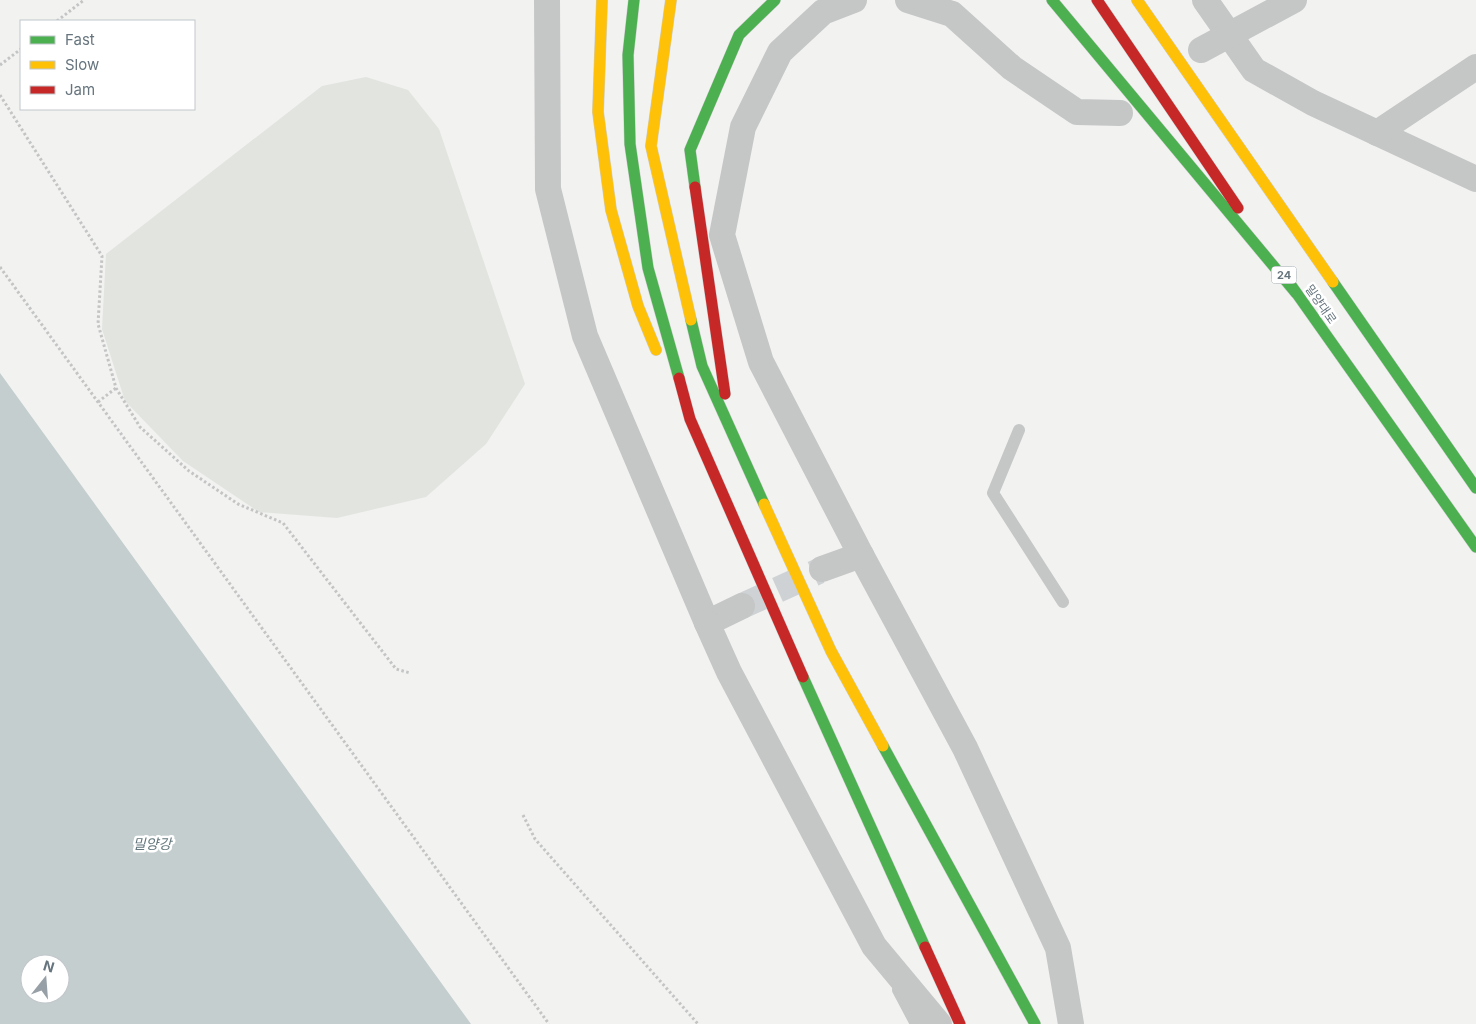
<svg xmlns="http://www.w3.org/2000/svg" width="1476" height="1024" viewBox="0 0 1476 1024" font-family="Inter,'Noto Sans KR',sans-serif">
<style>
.green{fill:#e1e4df}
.water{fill:#c4cecf;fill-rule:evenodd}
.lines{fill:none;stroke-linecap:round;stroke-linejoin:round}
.street-tunnel{stroke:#cfd2d4;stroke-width:26;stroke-dasharray:26 13;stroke-linecap:butt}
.fast-casing{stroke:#cecfcf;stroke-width:12}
.slow-casing{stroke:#cecfcf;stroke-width:12}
.jam-casing{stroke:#cecfcf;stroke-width:12}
.path{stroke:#c3c4c4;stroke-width:3;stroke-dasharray:2.5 2.5;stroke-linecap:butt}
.lane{stroke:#c5c6c6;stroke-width:12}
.street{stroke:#c5c6c6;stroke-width:26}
.fast{stroke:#4caf50;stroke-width:11}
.slow{stroke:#ffc107;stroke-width:11}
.jam{stroke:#c62828;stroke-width:11}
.labels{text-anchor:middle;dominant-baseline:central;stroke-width:5;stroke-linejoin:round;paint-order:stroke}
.shield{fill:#fff;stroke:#949ea4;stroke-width:1}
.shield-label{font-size:11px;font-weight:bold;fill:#66747d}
.street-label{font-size:12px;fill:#66747d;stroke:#fff}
.water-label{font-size:14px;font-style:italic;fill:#62767b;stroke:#fff}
</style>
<rect width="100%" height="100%" fill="#f2f2f1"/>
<polygon class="green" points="366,77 408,90 439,129 525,384 486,444 426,497 337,518 259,512 183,461 125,401 102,329 106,254 322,86"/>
<path class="water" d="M0,373L471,1024H0ZM30,964H60V994H30Z"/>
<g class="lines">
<polyline class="street-tunnel" points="742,606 819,571"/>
<g class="fast-casing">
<g id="fast">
<polyline points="634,0 628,55 630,144 648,268 679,378"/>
<polyline points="1052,0 1296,293"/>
<polyline points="695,187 690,150 739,35 775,0"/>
<polyline points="1283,274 1476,547"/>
<polyline points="1333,282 1476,488"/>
<polyline points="691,320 702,366 764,504"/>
<polyline points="803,677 925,947"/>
<polyline points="883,746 1035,1024"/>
</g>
</g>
<g class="slow-casing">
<g id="slow">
<polyline points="602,0 598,112 611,210 638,306 656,350"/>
<polyline points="671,0 651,146 691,320"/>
<polyline points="1137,0 1333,282"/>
<polyline points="764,504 831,651 883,746"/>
</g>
</g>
<g class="jam-casing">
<g id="jam">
<polyline points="1097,0 1238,208"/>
<polyline points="695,187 725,394"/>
<polyline points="679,378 690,419 803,677"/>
<polyline points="925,947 960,1024"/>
</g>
</g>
<g class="path">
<polyline points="57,21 84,0"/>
<polyline points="0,65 21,49"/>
<polyline points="0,95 102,256 98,324 116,388 140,427 189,471 238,504 283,523 396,669 410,673"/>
<polyline points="0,267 549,1024"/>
<polyline points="98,402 116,388"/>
<polyline points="523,815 535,839 698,1024"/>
</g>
<g class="lane">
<polyline points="1019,430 993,493 1063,602"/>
<polyline points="898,990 916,1024"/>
</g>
<g class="street">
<polyline points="547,0 548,189 585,336 707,623 742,606"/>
<polyline points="854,0 823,12 780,52 743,127 722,235 761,362 861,555 965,748 1058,948 1071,1024"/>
<polyline points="908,0 952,14 1012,68 1077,112 1120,113"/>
<polyline points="1205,0 1254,70 1313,103 1476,179"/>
<polyline points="1201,50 1294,0"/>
<polyline points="1377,133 1476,67"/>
<polyline points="822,569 861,555"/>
<polyline points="707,623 729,672 874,946 939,1024"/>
</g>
<use href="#fast" class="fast"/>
<use href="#slow" class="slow"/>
<use href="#jam" class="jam"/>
</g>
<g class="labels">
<rect class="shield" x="1271.5" y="266.5" width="25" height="17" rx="4"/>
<g class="shield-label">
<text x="1284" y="275">24</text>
</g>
<g class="street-label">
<text transform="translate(1321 304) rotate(55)">밀양대로</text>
</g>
<g class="water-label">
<text x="152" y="843">밀양강</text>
</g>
</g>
<rect x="20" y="20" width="175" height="90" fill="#ffffff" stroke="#c2c7cb"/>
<rect x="30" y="36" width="25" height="8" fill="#4caf50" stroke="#c2c7cb"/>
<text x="65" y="45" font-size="15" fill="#66747d">Fast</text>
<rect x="30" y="61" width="25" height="8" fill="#ffc107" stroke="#c2c7cb"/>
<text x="65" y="70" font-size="15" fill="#66747d">Slow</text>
<rect x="30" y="86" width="25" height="8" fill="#c62828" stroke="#c2c7cb"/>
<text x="65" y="95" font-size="15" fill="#66747d">Jam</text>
<g transform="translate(45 979) rotate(17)"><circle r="24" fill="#ffffff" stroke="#c2c7cb"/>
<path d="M0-4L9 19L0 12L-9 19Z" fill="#97a0a6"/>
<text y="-8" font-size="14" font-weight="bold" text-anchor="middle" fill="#66747d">N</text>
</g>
</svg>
